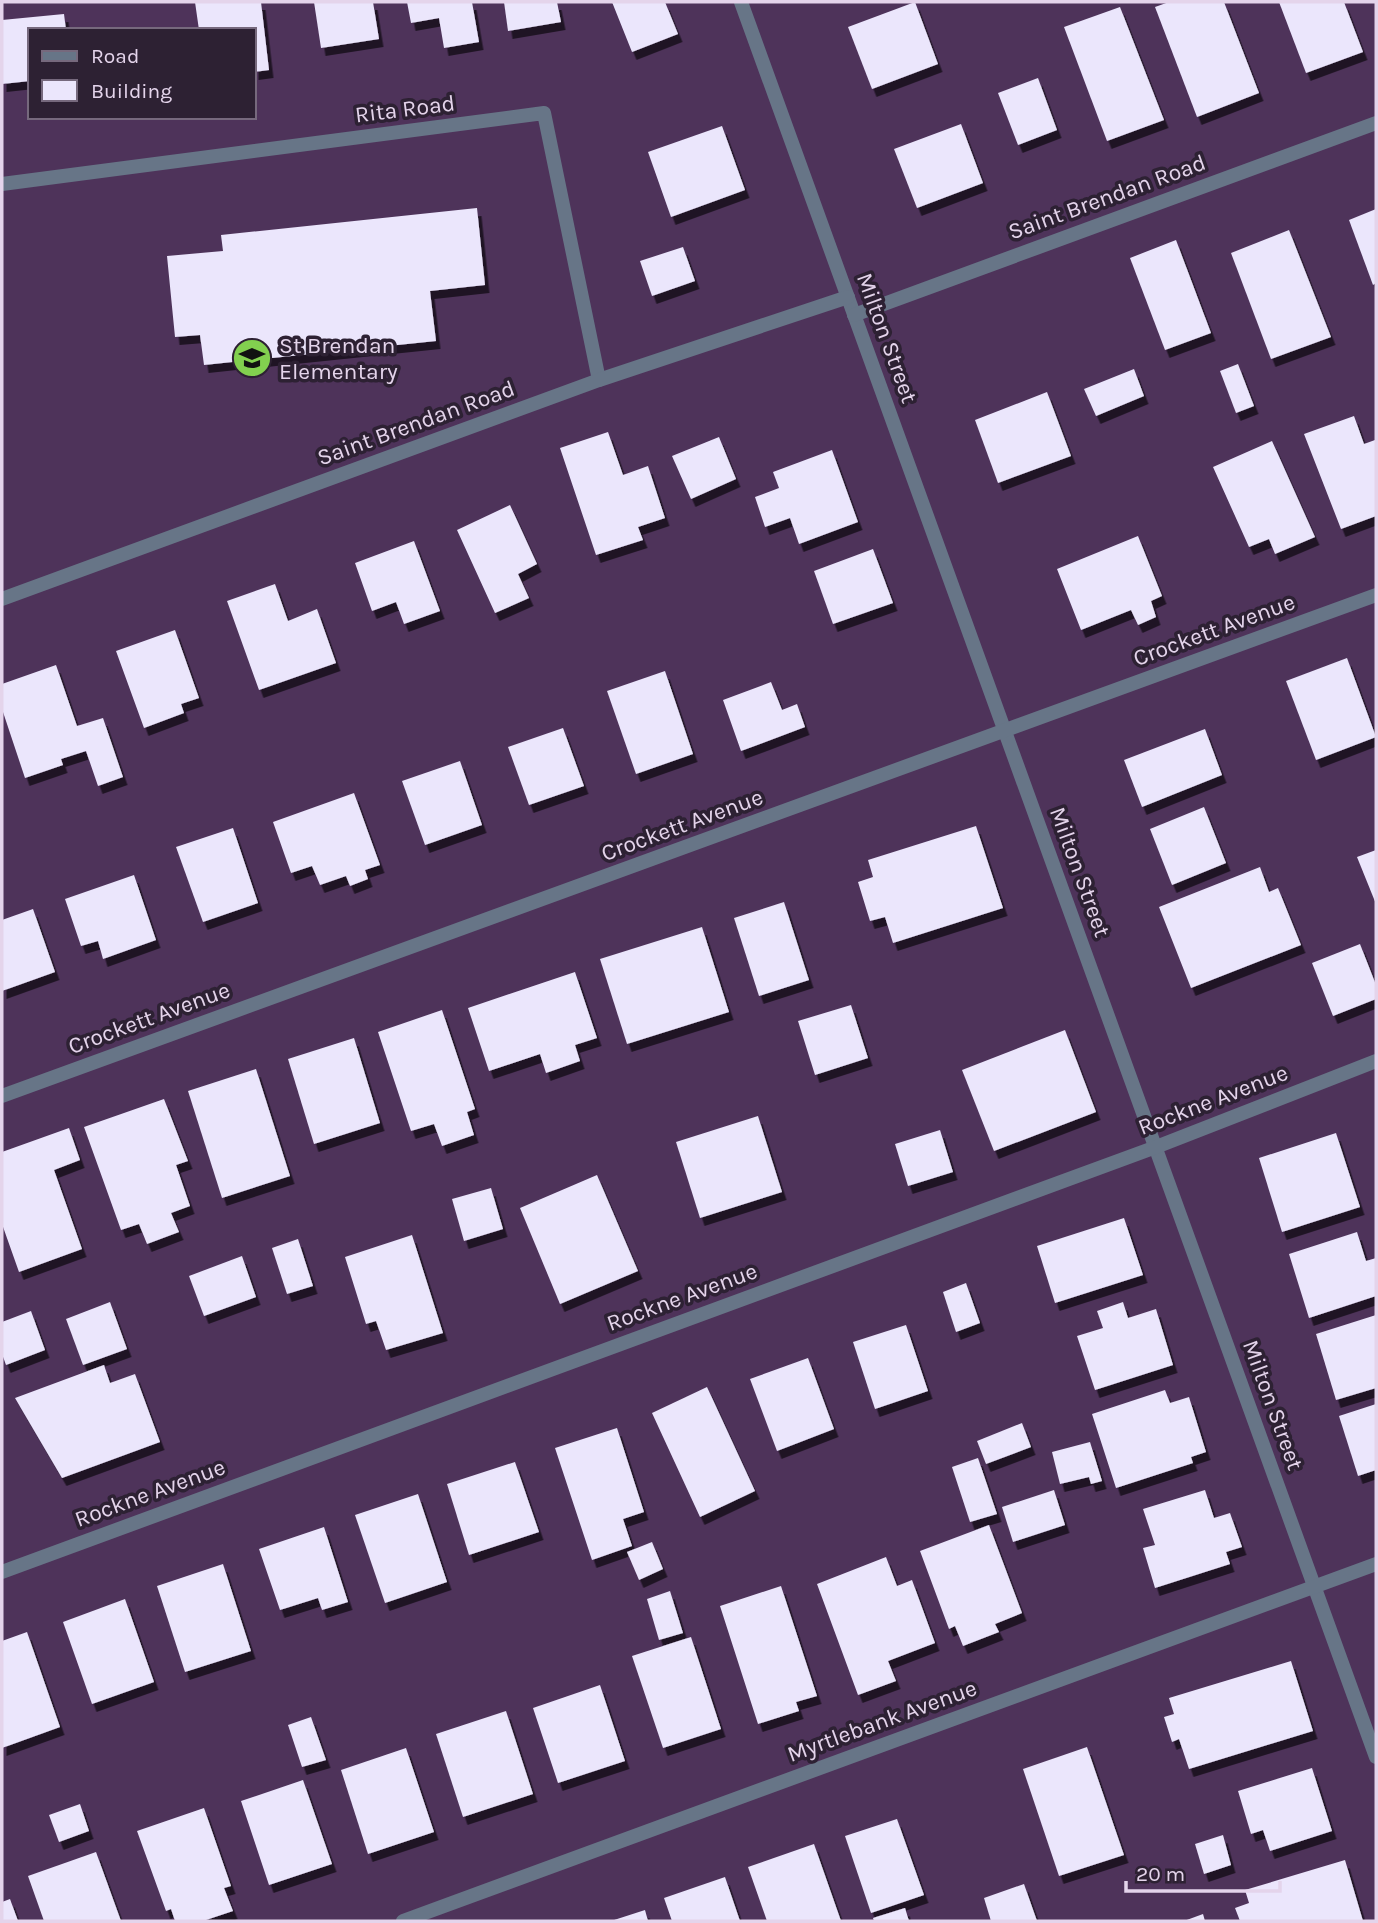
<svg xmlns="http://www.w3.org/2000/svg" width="1378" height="1923" viewBox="0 0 1378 1923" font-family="Karla,sans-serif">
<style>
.building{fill:#ebe6fc;filter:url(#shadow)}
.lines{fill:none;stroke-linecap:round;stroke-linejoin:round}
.minor{stroke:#677587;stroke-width:14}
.labels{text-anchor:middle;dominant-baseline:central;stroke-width:7;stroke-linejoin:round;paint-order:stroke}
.street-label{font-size:23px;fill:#e4d4eb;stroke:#2d2133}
.poi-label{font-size:23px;fill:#e4d4eb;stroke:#2d2133;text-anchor:start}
</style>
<defs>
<filter id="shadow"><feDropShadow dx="4.5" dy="8" stdDeviation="0" flood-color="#0009"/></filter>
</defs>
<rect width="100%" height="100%" fill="#4e335a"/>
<g class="building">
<polygon points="195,2 261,2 269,70 254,72 254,30 199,30"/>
<polygon points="314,2 373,2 379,39 321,48"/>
<polygon points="407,2 472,2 479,42 444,48 439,18 411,23"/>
<polygon points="504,2 557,2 561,22 508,31"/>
<polygon points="612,2 665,2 678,34 632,52"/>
<polygon points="915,2 938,64 872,89 848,27"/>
<polygon points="1169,2 1224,2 1259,93 1197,117 1155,7"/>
<polygon points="1279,2 1344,2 1363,52 1306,73"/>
<polygon points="1120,7 1164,120 1107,141 1064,27"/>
<polygon points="64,14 66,30 30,30 30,81 2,84 2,20"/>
<polygon points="1038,78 1057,130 1018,145 998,93"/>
<polygon points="961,124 983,183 917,208 894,149"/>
<polygon points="722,126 745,190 671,217 648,152"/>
<polygon points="477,208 485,285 430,291 436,341 204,365 200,335 175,337 167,256 223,251 221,235"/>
<polygon points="1376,209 1376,283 1373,285 1349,220"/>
<polygon points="1289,230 1331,337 1271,359 1231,253"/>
<polygon points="1176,240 1211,333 1165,350 1130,258"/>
<polygon points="683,247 695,281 652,296 640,261"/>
<polygon points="1238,364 1254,406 1236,413 1220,371"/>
<polygon points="1134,369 1144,396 1096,416 1084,389"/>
<polygon points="1047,392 1071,456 998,483 975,420"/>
<polygon points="1354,416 1364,444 1375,440 1376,443 1376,516 1341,529 1304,434"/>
<polygon points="608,432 623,475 648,466 665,518 638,527 643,540 596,555 560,448"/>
<polygon points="719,437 736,479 691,499 672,456"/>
<polygon points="1272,441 1315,537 1275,554 1269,539 1249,547 1213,467"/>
<polygon points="832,450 858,522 799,544 790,518 765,527 755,497 779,488 773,472"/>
<polygon points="510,505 537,564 518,574 529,598 495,613 457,530"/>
<polygon points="1138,536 1162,596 1151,601 1156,617 1138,625 1131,610 1081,630 1057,569"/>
<polygon points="414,541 440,611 404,624 396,602 372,611 355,563"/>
<polygon points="873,549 893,603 833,624 814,571"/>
<polygon points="275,584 288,621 317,609 336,663 259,690 227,601"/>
<polygon points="175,630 199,698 181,704 184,713 144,728 116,651"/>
<polygon points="1347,658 1376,737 1316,760 1286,681"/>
<polygon points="56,665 77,726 103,718 123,777 98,786 86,751 61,759 63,765 25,778 2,709 2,684"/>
<polygon points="665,671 693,754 636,774 607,691"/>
<polygon points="771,682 782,710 797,704 805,727 741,751 723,700"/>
<polygon points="563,728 584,786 529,805 508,747"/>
<polygon points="1205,729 1222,775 1142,807 1124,760"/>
<polygon points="460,761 482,825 425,845 402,781"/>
<polygon points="354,793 380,865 365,870 368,879 350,886 346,876 320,885 312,866 291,873 273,822"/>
<polygon points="1204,807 1226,863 1172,885 1150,829"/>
<polygon points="976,826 1003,908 893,943 885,917 870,921 858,882 873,877 868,860"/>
<polygon points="233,828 258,903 203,922 176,847"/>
<polygon points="1376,850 1376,904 1357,857"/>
<polygon points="1260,867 1269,892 1278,888 1301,945 1191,988 1159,907"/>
<polygon points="134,875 156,940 103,959 98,941 81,946 65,899"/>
<polygon points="784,902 809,980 759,996 734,918"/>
<polygon points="33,909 55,972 2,991 2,920"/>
<polygon points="702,927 729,1012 627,1044 600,959"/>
<polygon points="1360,944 1376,985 1376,999 1333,1016 1312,963"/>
<polygon points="575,972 597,1038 575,1045 580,1061 546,1073 540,1054 489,1071 468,1008"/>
<polygon points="851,1005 868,1058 815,1075 798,1021"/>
<polygon points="442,1010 475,1109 467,1112 474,1135 442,1146 434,1124 411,1131 378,1032"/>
<polygon points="1065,1030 1096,1112 994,1151 962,1070"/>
<polygon points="354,1038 380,1123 314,1144 288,1059"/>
<polygon points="256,1069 290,1176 222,1198 188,1091"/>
<polygon points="164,1099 188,1161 176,1165 190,1206 171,1213 179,1232 147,1244 139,1224 121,1230 84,1127"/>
<polygon points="758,1116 782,1192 700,1218 676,1142"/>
<polygon points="69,1128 80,1160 54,1170 82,1249 19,1272 2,1224 2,1152"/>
<polygon points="940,1130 953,1172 908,1186 895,1144"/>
<polygon points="1336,1133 1360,1207 1282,1232 1259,1158"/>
<polygon points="597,1175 638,1271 560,1304 520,1208"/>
<polygon points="491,1188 503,1229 464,1241 452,1199"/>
<polygon points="1124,1218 1143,1275 1055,1303 1037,1246"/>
<polygon points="1357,1232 1366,1261 1376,1258 1376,1296 1309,1318 1289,1254"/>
<polygon points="412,1235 443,1333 386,1350 376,1321 366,1324 345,1257"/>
<polygon points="298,1239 313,1286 287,1294 272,1248"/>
<polygon points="242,1256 256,1297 204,1316 189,1276"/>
<polygon points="966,1283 980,1323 956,1332 943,1292"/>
<polygon points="110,1302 127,1349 83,1365 66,1319"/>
<polygon points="1123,1302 1128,1318 1156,1309 1173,1365 1095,1390 1077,1336 1103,1328 1097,1311"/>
<polygon points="31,1311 45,1350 6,1365 2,1354 2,1322"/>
<polygon points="1376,1315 1376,1388 1336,1400 1316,1334"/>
<polygon points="906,1325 928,1391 875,1409 853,1342"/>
<polygon points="808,1358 834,1429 777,1451 750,1379"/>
<polygon points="104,1365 110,1383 135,1374 160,1442 62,1478 15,1398"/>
<polygon points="707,1387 755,1491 700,1517 652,1413"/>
<polygon points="1165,1390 1170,1403 1189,1397 1206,1452 1191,1457 1193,1463 1116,1488 1092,1414"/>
<polygon points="1376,1404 1376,1470 1358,1476 1339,1416"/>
<polygon points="1022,1423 1031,1447 986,1464 977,1441"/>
<polygon points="617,1428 644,1512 623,1519 632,1546 592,1560 555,1448"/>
<polygon points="1090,1442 1102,1481 1091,1484 1089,1477 1060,1484 1052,1452"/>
<polygon points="978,1458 997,1514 970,1522 952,1467"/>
<polygon points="515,1462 539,1532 469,1555 447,1484"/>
<polygon points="1054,1490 1065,1525 1013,1542 1002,1507"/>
<polygon points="1205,1490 1214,1518 1230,1513 1242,1547 1226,1552 1230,1564 1155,1588 1143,1548 1155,1545 1143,1509"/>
<polygon points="418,1494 447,1582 385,1603 355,1515"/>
<polygon points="989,1525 1022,1613 995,1624 999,1632 963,1646 955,1626 949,1629 920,1551"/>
<polygon points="324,1527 348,1602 322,1610 318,1598 280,1610 259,1549"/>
<polygon points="652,1542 663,1569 639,1580 627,1552"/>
<polygon points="886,1557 897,1586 912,1580 935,1643 888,1661 896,1681 858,1695 817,1584"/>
<polygon points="223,1564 251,1651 185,1672 157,1586"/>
<polygon points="781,1586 817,1696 796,1702 799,1711 758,1724 720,1606"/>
<polygon points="670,1591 683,1633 659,1640 647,1599"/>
<polygon points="125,1599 154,1682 92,1704 63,1622"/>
<polygon points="27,1632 60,1727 2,1748 2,1641"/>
<polygon points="691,1637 721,1729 663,1748 632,1656"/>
<polygon points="1291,1661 1313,1731 1189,1769 1179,1739 1172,1742 1164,1717 1174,1714 1169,1698"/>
<polygon points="600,1685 625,1761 558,1783 533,1708"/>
<polygon points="506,1711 533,1794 463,1817 436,1734"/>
<polygon points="311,1717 326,1760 302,1767 288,1725"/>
<polygon points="1087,1747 1124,1855 1059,1876 1023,1769"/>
<polygon points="406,1748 434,1832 368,1854 341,1770"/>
<polygon points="1312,1768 1332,1831 1270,1851 1263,1830 1251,1834 1238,1791"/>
<polygon points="303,1780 332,1864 269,1885 241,1801"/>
<polygon points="80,1804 89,1831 59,1842 49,1815"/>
<polygon points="204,1808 231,1886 224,1888 233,1911 203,1921 175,1921 171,1909 166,1911 137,1831"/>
<polygon points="897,1819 924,1895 871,1913 845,1836"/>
<polygon points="1223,1835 1231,1865 1204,1874 1195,1844"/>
<polygon points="814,1844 841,1921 767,1921 748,1867"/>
<polygon points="96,1852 121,1921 44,1921 28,1876"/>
<polygon points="1345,1860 1363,1921 1240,1921 1235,1908 1249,1903 1245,1890"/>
<polygon points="725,1877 740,1921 672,1921 664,1898"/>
<polygon points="1024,1884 1037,1921 991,1921 984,1898"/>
<polygon points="10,1899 18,1921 2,1921 2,1902"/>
<polygon points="905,1908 909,1921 874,1921 873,1918"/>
<polygon points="645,1910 648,1921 611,1921"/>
<polygon points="1203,1914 1205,1921 1184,1921"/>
</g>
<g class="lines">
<g class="minor">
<polyline points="741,2 1376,1757"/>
<polyline points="2,184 544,113 599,380"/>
<polyline points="854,315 1376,123"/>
<polyline points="2,599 599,380 848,297"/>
<polyline points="2,1096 1376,595"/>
<polyline points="2,1572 1156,1147 1376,1061"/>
<polyline points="403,1921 1376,1564"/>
</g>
</g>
<defs>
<g id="school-disc" transform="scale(2.0125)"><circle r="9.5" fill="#82d04f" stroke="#2d2133"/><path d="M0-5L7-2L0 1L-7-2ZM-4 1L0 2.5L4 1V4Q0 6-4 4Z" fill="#111"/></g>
</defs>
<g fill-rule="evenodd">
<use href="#school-disc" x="252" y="358"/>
</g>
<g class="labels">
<g class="street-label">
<text transform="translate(405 109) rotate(-7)">Rita Road</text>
<text transform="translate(1107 197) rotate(-20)">Saint Brendan Road</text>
<text transform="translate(887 338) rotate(70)">Milton Street</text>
<text transform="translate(416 423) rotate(-20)">Saint Brendan Road</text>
<text transform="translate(1214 630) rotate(-20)">Crockett Avenue</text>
<text transform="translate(682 825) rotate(-20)">Crockett Avenue</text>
<text transform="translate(1080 872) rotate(70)">Milton Street</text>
<text transform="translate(149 1018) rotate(-20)">Crockett Avenue</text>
<text transform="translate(1213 1100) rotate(-21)">Rockne Avenue</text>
<text transform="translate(682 1297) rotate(-20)">Rockne Avenue</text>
<text transform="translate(1273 1405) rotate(70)">Milton Street</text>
<text transform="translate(150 1493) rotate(-20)">Rockne Avenue</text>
<text transform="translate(882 1721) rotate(-20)">Myrtlebank Avenue</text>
</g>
<g class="poi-label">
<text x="279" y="345">St Brendan<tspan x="279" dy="26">Elementary</tspan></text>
</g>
</g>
<rect width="1378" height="1923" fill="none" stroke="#e4d4eb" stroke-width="7"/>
<rect x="28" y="28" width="228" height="91" fill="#2d2133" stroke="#76697d" stroke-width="2"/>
<rect x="42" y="51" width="35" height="10" fill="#677587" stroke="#76697d" stroke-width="2"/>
<text x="91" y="63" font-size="21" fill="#e4d4eb">Road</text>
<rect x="42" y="80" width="35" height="21" fill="#ebe6fc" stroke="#76697d" stroke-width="2"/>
<text x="91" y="98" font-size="21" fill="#e4d4eb">Building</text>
<path d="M1126 1881v10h154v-10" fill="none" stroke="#e4d4eb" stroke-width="3.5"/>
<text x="1136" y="1881" font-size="21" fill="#e4d4eb" stroke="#2d2133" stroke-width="5" paint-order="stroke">20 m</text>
</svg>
